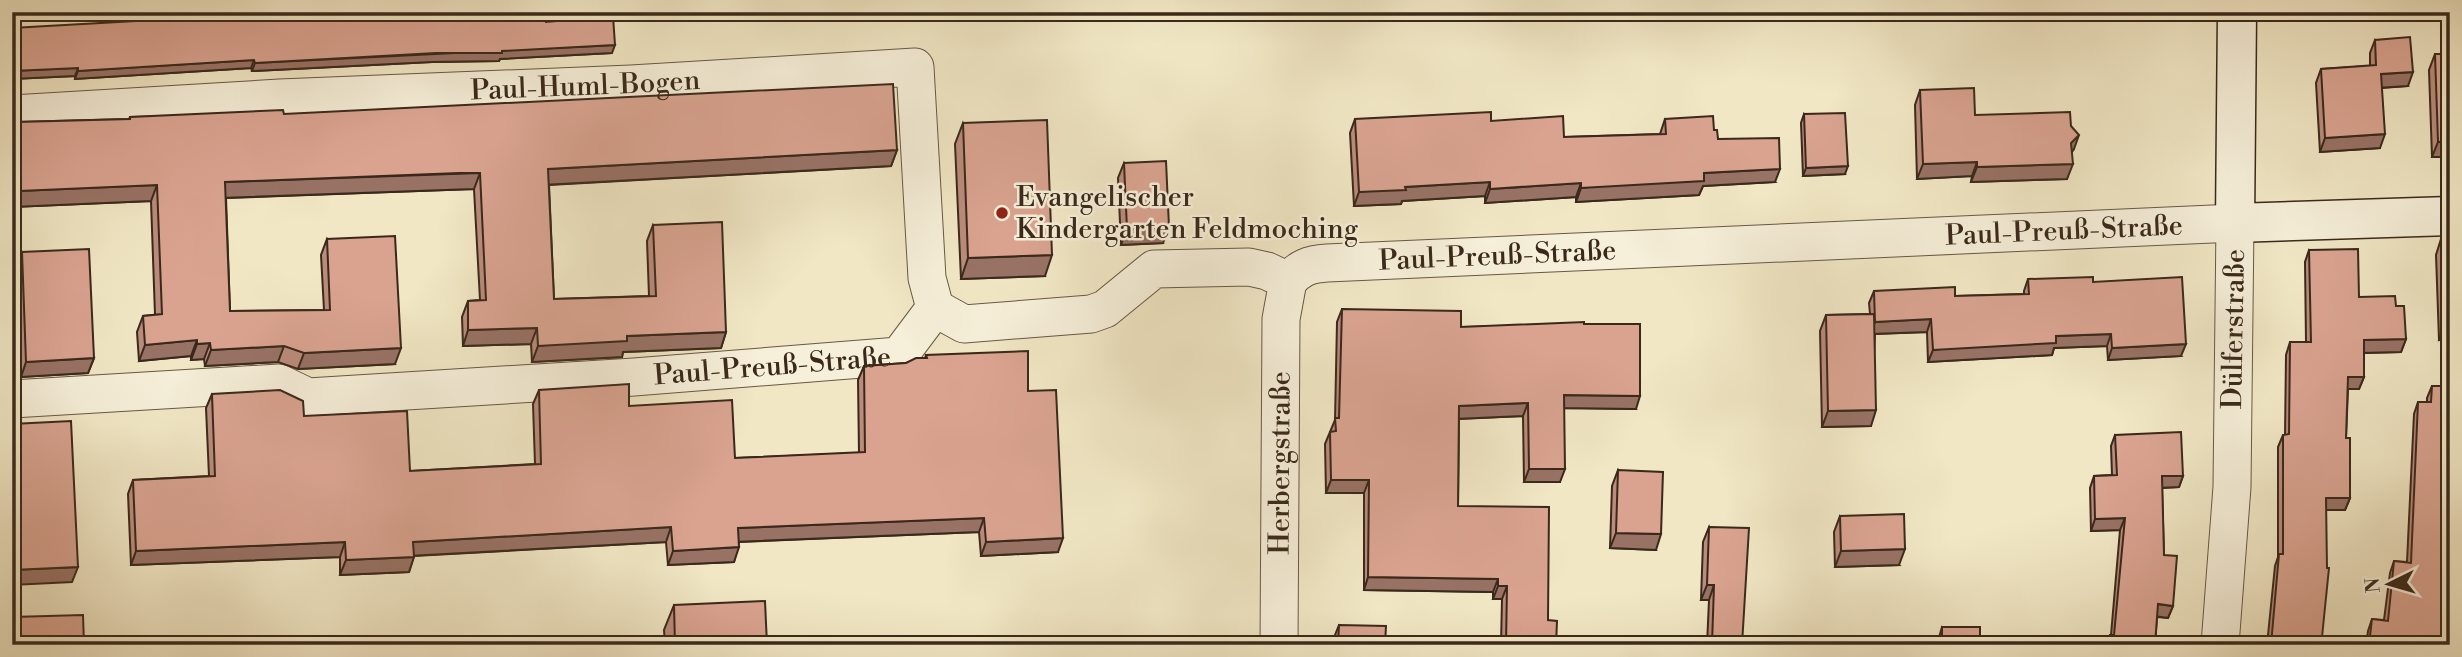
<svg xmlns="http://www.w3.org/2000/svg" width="2462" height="657" viewBox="0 0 2462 657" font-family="'Libre Bodoni',serif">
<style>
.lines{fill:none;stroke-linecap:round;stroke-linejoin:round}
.minor-casing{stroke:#685846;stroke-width:39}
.secondary-casing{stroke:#3a291b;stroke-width:41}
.minor{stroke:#f6efd9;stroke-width:37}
.secondary{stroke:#f6efd9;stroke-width:38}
.wall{fill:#bb8c7c;stroke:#3a291b;stroke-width:2}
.shaded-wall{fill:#987265;stroke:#3a291b;stroke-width:2}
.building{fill:#d9a390;stroke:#3a291b;stroke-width:2}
.poi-dot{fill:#8f2418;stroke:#f6efd9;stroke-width:2.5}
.labels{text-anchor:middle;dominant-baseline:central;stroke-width:5;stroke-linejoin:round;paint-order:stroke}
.street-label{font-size:28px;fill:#3a291b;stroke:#f6efd9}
.poi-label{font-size:28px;fill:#3a291b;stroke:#f6efd9;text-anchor:start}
</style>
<rect width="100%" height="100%" fill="#f1e7c5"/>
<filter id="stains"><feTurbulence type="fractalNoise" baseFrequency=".00286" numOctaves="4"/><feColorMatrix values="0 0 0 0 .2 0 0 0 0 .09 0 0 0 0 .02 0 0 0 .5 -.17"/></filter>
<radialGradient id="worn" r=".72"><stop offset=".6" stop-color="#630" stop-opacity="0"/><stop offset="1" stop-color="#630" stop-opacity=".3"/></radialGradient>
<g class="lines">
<g class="minor-casing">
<g id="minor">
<path id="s1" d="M12,114L280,98L631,84L915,67L927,278L935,308"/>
<path id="s2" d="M1288,281C1300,268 1309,264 1327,263L2235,223L2232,487L2220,645"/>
<polyline points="935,308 964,324 1091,314 1105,309 1154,269 1249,267 1267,271 1288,281"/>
<path id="s3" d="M12,399L279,383L308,397L634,377L899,356L935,308"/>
<path id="s4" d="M1279,645L1281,319L1288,281"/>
</g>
</g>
<g class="secondary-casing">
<polyline id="secondary" points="2237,12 2235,223 2450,216"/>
</g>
<use href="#minor" class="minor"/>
<use href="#secondary" class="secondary"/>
</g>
<g class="wall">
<polygon points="326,15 546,22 612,53 500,59 499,61 432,62 252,71 251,68 75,79 75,76 12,79"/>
<polygon points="2375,40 2408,86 2382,88 2380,148 2320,152 2316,83 2321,69 2370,66 2370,53"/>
<polygon points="2435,54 2450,54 2450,157 2432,157 2429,70"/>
<polygon points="1920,90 1975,115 2071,126 2074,149 2072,152 2067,179 1971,182 1972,176 1917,179 1915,105"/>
<polygon points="284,114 897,150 891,166 549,185 554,299 649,296 647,241 653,225 726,332 721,348 623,352 622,357 532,362 531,344 463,346 462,317 468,301 480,300 474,189 226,198 230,311 324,310 321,255 327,239 395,364 298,369 278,362 205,366 204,359 191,360 191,356 139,361 137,332 143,316 155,315 151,201 13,207 12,136 17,122 129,119 130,117"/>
<polygon points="1804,114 1845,174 1803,176 1801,123"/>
<polygon points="1355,119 1491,121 1564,137 1660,134 1665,119 1714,130 1718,139 1775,182 1703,186 1699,195 1576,202 1576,197 1485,203 1485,196 1402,201 1401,204 1354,206 1350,133"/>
<polygon points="963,123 1045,276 961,279 955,144"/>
<polygon points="1124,163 1163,243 1121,245 1118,178"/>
<polygon points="2441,239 2450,239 2450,339 2439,340 2436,255"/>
<polygon points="2309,250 2359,297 2396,306 2406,339 2401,352 2364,353 2364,377 2359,389 2348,389 2346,438 2350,498 2345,510 2326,510 2319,645 2267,645 2275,566 2278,557 2278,447 2283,435 2285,435 2286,355 2290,342 2306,342 2305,262"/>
<polygon points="22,252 94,358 88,373 21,377 16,267"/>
<polygon points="2028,279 2093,282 2181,356 2108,360 2107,346 2054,348 2052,355 1928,362 1927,332 1875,334 1871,426 1822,427 1820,331 1826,315 1870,314 1869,303 1874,291 1955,296 2024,294 2024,291"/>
<polygon points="1342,309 1461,327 1584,324 1636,409 1564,408 1560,482 1524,482 1523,416 1459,419 1458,506 1548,620 1556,645 1501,645 1502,599 1493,599 1493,592 1364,590 1364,493 1326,493 1325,444 1335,420 1337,322"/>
<polygon points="926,355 1028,391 1058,552 981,556 979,532 739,542 734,562 668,565 666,542 414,556 409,572 340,575 340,557 131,565 128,494 133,480 209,476 206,408 212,394 304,416 410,471 535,464 533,404 539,390 629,406 735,458 859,453 858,380 864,366 906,363 925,358"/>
<polygon points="2432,386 2449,563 2440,645 2366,645 2368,631 2372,619 2384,620 2390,573 2394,561 2407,562 2414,414 2418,402 2427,402 2427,398"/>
<polygon points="2115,435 2183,476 2179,487 2162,488 2164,555 2173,606 2168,618 2157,617 2155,645 2106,645 2111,635 2120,530 2091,531 2090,488 2094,476 2112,475 2111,446"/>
<polygon points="1618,470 1656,550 1610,548 1612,486"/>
<polygon points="1840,516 1899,565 1835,567 1834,532"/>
<polygon points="1709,527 1742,645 1707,645 1709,600 1701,600 1703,542"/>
<polygon points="674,605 767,645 665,645 664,630"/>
<polygon points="1339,625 1385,645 1333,645 1333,640"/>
<polygon points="1942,627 1980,645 1937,645"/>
</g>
<g class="shaded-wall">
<polygon points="615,45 612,53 500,59 499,61 432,62 252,71 255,63"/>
<polygon points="254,60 251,68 75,79 78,71"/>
<polygon points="78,68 75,76 12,79 12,71"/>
<polygon points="2413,72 2408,86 2376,88 2381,74"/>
<polygon points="2385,134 2380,148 2320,152 2325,138"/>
<polygon points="2079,135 2074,149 2066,158 2071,143"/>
<polygon points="2450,141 2450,157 2432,157 2438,142"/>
<polygon points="897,150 891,166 542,185 548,169"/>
<polygon points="1977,162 1972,176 1917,179 1923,164"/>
<polygon points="2073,164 2067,179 1971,182 1977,167"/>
<polygon points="1848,166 1845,174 1803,176 1806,168"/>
<polygon points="1780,169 1775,182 1703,186 1699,195 1576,202 1581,188 1704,173"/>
<polygon points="480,173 474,189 220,198 225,182"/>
<polygon points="1490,182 1485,196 1402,201 1401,204 1354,206 1359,192 1405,187"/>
<polygon points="1581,183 1576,197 1485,203 1490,189"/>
<polygon points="157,185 151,201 13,207 19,191"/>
<polygon points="1169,227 1163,243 1121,245 1127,229"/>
<polygon points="1052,255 1045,276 961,279 968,258"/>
<polygon points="1931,319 1927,332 1871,334 1875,322"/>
<polygon points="2444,324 2450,324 2450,339 2439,340"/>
<polygon points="537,328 531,344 463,346 468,330"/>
<polygon points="726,332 721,348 623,352 622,357 532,362 538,346 627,336"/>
<polygon points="2111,334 2107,346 2054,348 2052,355 1928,362 1933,350 2056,336"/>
<polygon points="2406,339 2401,352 2360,353 2364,340"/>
<polygon points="197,340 191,356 139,361 145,345"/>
<polygon points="210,343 204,359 191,360 197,344"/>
<polygon points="2186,344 2181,356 2108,360 2112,348"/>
<polygon points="284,346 278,362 205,366 211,350"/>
<polygon points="401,348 395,364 298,369 304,353"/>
<polygon points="94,358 88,373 21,377 26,362"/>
<polygon points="2348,377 2364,377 2359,389 2344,389"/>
<polygon points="1564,395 1640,396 1636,409 1559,408"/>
<polygon points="1528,403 1523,416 1454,419 1459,406"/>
<polygon points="1876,410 1871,426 1822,427 1828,411"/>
<polygon points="1529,469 1565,469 1560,482 1524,482"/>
<polygon points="2162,476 2183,476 2179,487 2158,488"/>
<polygon points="1331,480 1369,480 1364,493 1326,493"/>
<polygon points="2326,498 2350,498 2345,510 2322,510"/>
<polygon points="984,518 979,532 733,542 738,528"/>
<polygon points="2125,518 2120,530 2091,531 2095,519"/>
<polygon points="671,527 666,542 408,556 413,542"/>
<polygon points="1616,533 1661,534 1656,550 1610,548"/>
<polygon points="1063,538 1058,552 981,556 986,542"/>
<polygon points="345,542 340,557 131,565 136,551"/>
<polygon points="739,547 734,562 668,565 673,551"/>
<polygon points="1905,549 1899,565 1835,567 1841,551"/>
<polygon points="414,557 409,572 340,575 346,560"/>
<polygon points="78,567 72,582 12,585 12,570"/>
<polygon points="1368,577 1498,579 1493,592 1364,590"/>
<polygon points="1707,585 1714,585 1709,600 1701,600"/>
<polygon points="1498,586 1507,586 1502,599 1493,599"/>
<polygon points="2158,604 2173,606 2168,618 2154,616"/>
<polygon points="2312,636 2322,637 2319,645 2309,645"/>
</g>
<g class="building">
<polygon points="296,12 326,12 326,15 374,12 546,12 546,22 613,16 615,45 502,51 502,53 436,53 255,63 254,60 78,71 78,68 12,71 12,28"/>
<polygon points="2410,37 2413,72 2381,74 2385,134 2325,138 2321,69 2376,65 2375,40"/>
<polygon points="2435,54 2450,54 2450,141 2438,142"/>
<polygon points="893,84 897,150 548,169 554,299 656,296 653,225 722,222 726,332 627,336 627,341 538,346 537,328 468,330 468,301 486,300 480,173 459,173 225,182 230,311 330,310 327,239 395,236 401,348 304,353 284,346 211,350 210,343 197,344 197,340 145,345 143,316 162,314 157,185 19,191 17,122 130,119 130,117 283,110 284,114"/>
<polygon points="1974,88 1975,115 2070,112 2071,126 2079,135 2071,143 2073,164 1977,167 1977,162 1923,164 1920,90"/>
<polygon points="1491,112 1491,121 1563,116 1564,137 1666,134 1665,119 1713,116 1714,130 1717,130 1718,139 1779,138 1780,169 1704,173 1704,181 1581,188 1581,183 1490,189 1490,182 1405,187 1406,190 1359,192 1355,119"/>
<polygon points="1845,113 1848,166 1806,168 1804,114"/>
<polygon points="1047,120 1052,255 968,258 963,123"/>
<polygon points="1166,161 1169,227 1127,229 1124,163"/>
<polygon points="2441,239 2450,239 2450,324 2444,324"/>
<polygon points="89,249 94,358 26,362 22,252"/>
<polygon points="2358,249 2359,297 2395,296 2396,306 2404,306 2406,339 2364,340 2364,377 2348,377 2346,438 2350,438 2350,498 2326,498 2327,568 2329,568 2322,637 2312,636 2312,645 2271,645 2279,554 2283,554 2283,435 2289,434 2290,342 2311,342 2309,250"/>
<polygon points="2093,277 2093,282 2182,277 2186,344 2112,348 2111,334 2056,336 2056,343 1933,350 1931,319 1875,322 1874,291 1955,287 1955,296 2029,294 2028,279"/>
<polygon points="1342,309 1461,311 1461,327 1584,322 1584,324 1640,324 1640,396 1564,395 1565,469 1529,469 1528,403 1459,406 1458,506 1549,507 1548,620 1557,621 1556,645 1506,645 1507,586 1498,586 1498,579 1368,577 1369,480 1331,480 1330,432 1336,431 1335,418 1339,418"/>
<polygon points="1874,314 1876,410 1828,411 1826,315"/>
<polygon points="1028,351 1028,391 1056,390 1063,538 986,542 984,518 738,528 739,547 673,551 671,527 413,542 414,557 346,560 345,542 136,551 133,480 215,476 212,394 280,390 303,401 304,416 407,411 410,471 541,464 539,390 629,384 629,406 732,400 735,458 865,452 864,366 906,363 916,358 927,358 926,355"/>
<polygon points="2432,386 2450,386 2450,554 2440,645 2369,645 2372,619 2388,621 2394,561 2411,563 2418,402 2431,402"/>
<polygon points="71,421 78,567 12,570 12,424"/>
<polygon points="2181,432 2183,476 2162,476 2164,555 2177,556 2173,606 2158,604 2155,645 2109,645 2110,635 2114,635 2125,518 2095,519 2094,476 2117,475 2115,435"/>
<polygon points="1618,470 1663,472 1661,534 1616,533"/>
<polygon points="1904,514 1905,549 1841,551 1840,516"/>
<polygon points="1709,527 1749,528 1742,645 1712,645 1714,585 1707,585"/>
<polygon points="765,601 767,645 675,645 674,605"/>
<polygon points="83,615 84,645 12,645 12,617"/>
<polygon points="1339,625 1386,626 1385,645 1338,645"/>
<polygon points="1942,627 1980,627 1980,645 1922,645 1942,645"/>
</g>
<circle class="poi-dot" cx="1002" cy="213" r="7"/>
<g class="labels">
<g class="street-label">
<text stroke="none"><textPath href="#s1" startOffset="574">Paul-Huml-Bogen</textPath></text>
<text stroke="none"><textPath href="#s2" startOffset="782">Paul-Preuß-Straße</textPath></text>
<text stroke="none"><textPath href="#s2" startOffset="215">Paul-Preuß-Straße</textPath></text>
<text transform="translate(2234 329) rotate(-89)">Dülferstraße</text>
<text stroke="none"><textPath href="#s3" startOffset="765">Paul-Preuß-Straße</textPath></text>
<text stroke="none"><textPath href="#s4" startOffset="182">Herbergstraße</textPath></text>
</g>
<g class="poi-label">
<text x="1016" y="197">Evangelischer<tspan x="1016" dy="32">Kindergarten Feldmoching</tspan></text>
</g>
</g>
<rect width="2462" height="657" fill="none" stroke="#f1e7c5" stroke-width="42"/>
<rect x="14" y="14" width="2434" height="629" fill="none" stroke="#3a291b" stroke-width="3.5"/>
<rect x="21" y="21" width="2420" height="615" fill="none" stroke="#3a291b" stroke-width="2"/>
<g transform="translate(2389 584) rotate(265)" stroke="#f6efd9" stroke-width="5" paint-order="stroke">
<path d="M0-5L12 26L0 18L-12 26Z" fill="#3a291b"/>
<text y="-10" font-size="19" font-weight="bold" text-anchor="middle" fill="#3a291b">N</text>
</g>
<rect width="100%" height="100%" filter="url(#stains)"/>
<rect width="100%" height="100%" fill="url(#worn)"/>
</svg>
